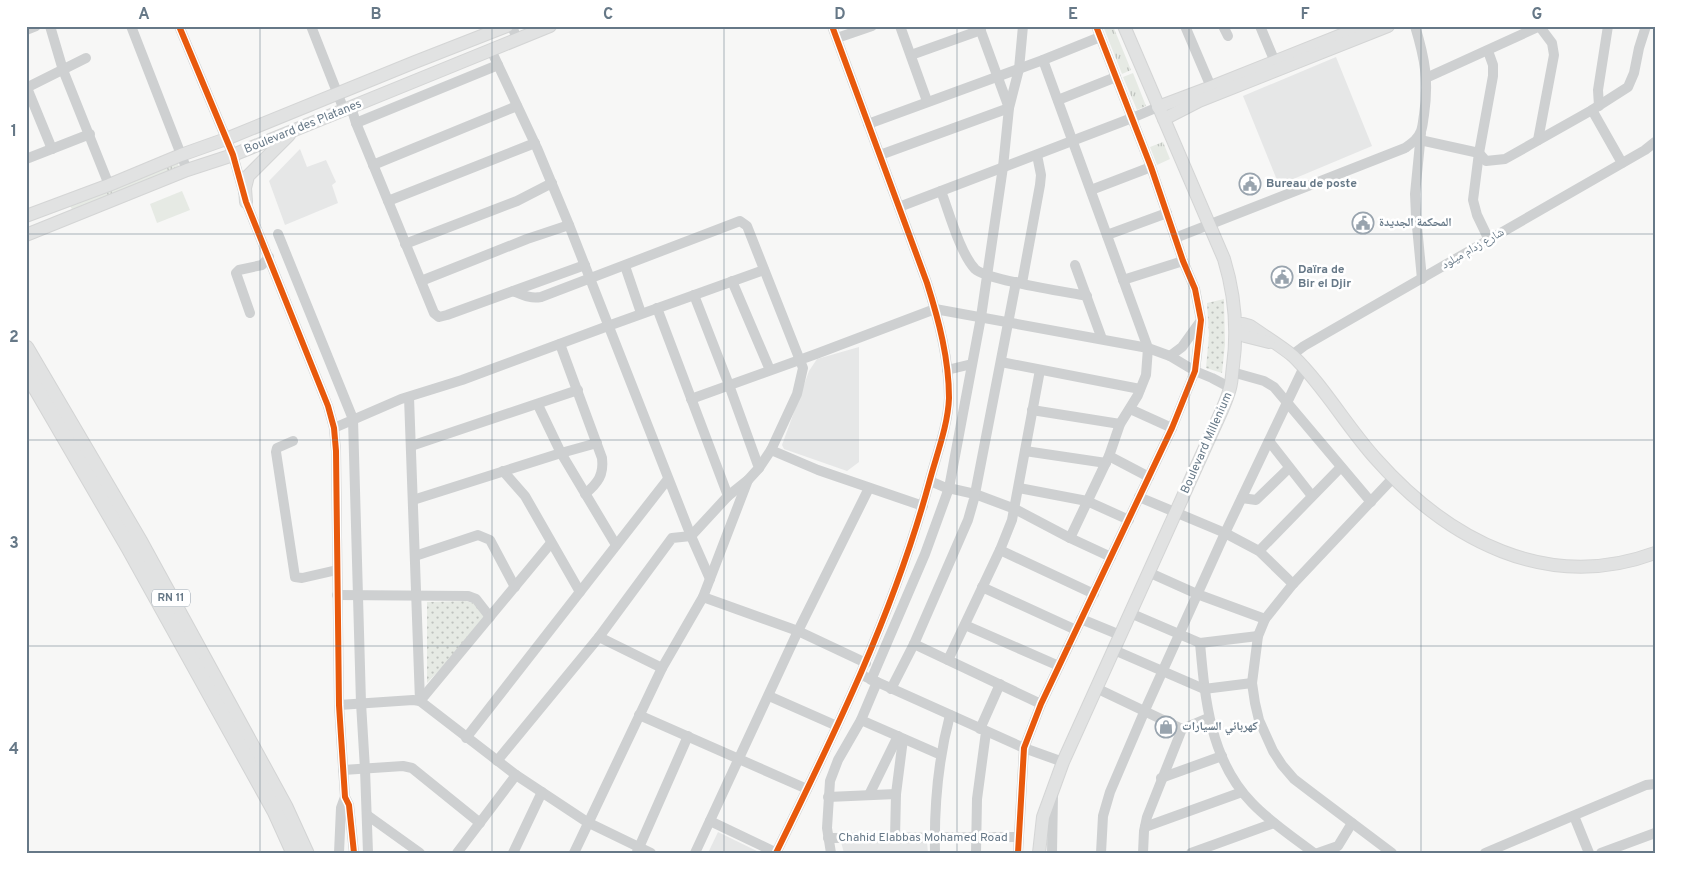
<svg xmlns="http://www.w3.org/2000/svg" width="1681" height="879" viewBox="0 0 1681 879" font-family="Overpass,'Noto Naskh Arabic',sans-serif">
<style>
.built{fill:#e6e7e7}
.grass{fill:url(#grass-tufts)}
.park{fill:url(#park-dots)}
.pitch{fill:#e6eae4}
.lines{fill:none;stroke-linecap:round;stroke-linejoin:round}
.major-casing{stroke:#d4d5d5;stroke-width:14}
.highway-casing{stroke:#d3d4d4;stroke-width:17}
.minor{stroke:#ced0d1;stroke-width:10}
.major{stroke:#e1e2e2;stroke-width:12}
.highway{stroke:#e1e2e2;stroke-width:15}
.cycleway-casing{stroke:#fff;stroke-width:9}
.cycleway{stroke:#e8590c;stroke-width:6}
.grid{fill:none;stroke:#667887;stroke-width:1;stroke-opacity:0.55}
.labels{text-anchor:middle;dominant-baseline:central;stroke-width:5;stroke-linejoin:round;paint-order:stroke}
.shield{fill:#fff;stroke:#94a0ab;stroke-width:1}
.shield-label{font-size:11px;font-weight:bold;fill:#667887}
.street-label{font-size:12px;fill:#667887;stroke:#fff}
.poi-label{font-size:12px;font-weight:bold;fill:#667887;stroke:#fff;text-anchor:start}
.neatline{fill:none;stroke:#667887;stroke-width:2}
.grid-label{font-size:16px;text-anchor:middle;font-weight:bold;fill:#667887}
</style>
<defs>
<pattern id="grass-tufts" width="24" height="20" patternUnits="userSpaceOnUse" patternTransform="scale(1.25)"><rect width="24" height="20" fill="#e6eae4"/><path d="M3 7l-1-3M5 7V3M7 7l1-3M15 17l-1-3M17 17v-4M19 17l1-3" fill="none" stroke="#bec2be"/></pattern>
<pattern id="park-dots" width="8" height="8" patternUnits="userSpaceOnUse" patternTransform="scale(1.25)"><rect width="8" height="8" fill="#e6eae4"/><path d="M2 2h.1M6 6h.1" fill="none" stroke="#bec2be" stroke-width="1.8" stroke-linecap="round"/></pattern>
</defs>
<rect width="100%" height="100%" fill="#f7f7f6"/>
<g class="built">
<polygon points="1336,57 1372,146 1279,185 1243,96"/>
<polygon points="300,149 307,167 326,160 336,182 332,185 338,203 285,225 269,181"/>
<polygon points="859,347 859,462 847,471 784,449 782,445 809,371 817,359"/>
<polygon points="718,832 761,853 708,853"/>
<polygon points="841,842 927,842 928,853 844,853"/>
</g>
<g class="grass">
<polygon points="1103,26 1113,26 1131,70 1122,74"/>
<polygon points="1133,73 1146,106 1137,110 1123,77"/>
<polygon points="1163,142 1170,159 1157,165 1150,147"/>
<polygon points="177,161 180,170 73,212 69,203"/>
</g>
<g class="park">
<polygon points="1224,299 1225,344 1222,373 1206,368 1209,335 1207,303"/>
<polygon points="466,601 475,604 487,620 427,683 427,602"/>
</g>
<polygon class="pitch" points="182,191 190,210 157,223 150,204"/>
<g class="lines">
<g class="major-casing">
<g id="major">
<polyline points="1158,107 1211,87 1364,26"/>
<polyline points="1164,119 1199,101 1388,26"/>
<polyline points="246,202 245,188 248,176 289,135"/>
<polyline points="26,216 109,185 181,155 226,139 415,62 507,26"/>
<polyline points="26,235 187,170 233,155 550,26"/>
<path d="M1236,324H1243L1250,326C1263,335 1281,346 1293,356C1324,386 1347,427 1376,459C1448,540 1547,593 1655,553"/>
<polyline points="1236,329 1245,336 1269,342"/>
<path d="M1039,853L1043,817L1063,762L1222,410C1225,403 1228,396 1230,388C1232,381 1232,373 1233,366C1238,329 1235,295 1224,259L1124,26"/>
</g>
</g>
<g class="highway-casing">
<g id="highway">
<polyline points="26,348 140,542 285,807 306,853"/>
<polyline points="26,371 129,548 275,811 294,853"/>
</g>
</g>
<g class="minor">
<polyline points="50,26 63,70 109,185"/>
<polyline points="131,26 187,170"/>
<polyline points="179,26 233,155 246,202 328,406 334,428 336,451 339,705 345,797 349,805 354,853"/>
<polyline points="311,26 344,110"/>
<polyline points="512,26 517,39"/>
<polyline points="900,26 927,101"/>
<polyline points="1185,26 1211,87"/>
<polyline points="1223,26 1228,36"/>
<polyline points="1260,26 1275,62"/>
<polyline points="26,30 36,26"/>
<polyline points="837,38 872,26"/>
<polyline points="491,50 537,148 569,225 691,536 710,579"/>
<polyline points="1488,51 1493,65 1493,76 1479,153 1473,200 1477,215 1489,240"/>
<polyline points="911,55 981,30"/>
<polyline points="1043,60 1148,348 1146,375 1138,395 1120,424 1109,456 1070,538"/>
<polyline points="1426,78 1540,26"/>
<polyline points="26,88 86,58"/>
<polyline points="27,88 52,149"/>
<polyline points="1058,100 1116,77"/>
<polyline points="1599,106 1598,90 1608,26"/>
<polyline points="351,107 356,123 434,313 439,317 447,315 585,265"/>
<polyline points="1592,110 1622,163"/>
<polyline points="356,123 498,65"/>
<polyline points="868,124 1043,60 1100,37"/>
<polyline points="1421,133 1415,194 1416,216 1422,279"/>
<polyline points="1420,140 1479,153 1486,161 1505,159 1592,110 1628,87 1634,73 1639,48 1646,26"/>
<polyline points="1538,140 1554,55 1552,43 1540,27"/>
<polyline points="880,155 1009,108 1019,69 1023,26"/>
<polyline points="26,159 90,134"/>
<polyline points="373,165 517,106"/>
<polyline points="1091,190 1151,167"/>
<path d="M941,191C949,212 960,253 975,269C986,280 1067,292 1087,296"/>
<polyline points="388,201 535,143"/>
<polyline points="899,207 1132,118 1158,107"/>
<polyline points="278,234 353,419 361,703 365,769 368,853"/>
<polyline points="1107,235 1167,213"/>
<path d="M1175,238L1405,148C1412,143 1418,139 1421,131C1423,126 1423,120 1424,115C1429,81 1425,59 1415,26"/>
<polyline points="405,244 517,201 552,183"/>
<polyline points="1075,265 1102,339"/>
<polyline points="625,266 641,313"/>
<polyline points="1123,280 1183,261"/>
<polyline points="421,281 527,239 569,225"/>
<polyline points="732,281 770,370"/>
<polyline points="1022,283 1040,185 1041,175 1037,155"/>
<path d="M513,291C523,295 530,299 541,297L740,221L747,226L803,368L797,394L771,450L759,468"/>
<polyline points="657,308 728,496 748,480 759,468 729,385 694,295"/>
<polyline points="250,313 236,273 239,270 262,265 269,257"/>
<path d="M560,344L602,458C604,475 598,483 585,494"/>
<polyline points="1292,355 1304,346 1645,150 1655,142"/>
<polyline points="1170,356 1182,347 1200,322"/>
<polyline points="1001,362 1140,389"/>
<polyline points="947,370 972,364"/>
<polyline points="1232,372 1264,381 1274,387 1371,502"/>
<polyline points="409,397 420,701"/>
<polyline points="691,399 816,354 935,309 1148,348 1170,356 1195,371 1212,378 1231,388"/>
<polyline points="538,405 561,453 616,545"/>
<polyline points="1130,409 1172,428"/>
<polyline points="1032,410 1120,424"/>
<polyline points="334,428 401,399 462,380 608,326 764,270"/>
<polyline points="293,441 277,448 276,452 295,577 302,578 337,570"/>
<polyline points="1269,441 1312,496"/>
<polyline points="411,446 578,390"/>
<polyline points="771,450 818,470 923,506"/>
<polyline points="1025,451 1106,463"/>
<polyline points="1109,456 1149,477"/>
<polyline points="503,471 525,496 580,592"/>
<polyline points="930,481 944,487 975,494 1015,509 1070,538 1111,557"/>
<polyline points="1019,488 1087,501 1129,520"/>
<polyline points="1139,497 1225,533 1259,551 1293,584"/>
<polyline points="1242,498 1256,500 1289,468"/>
<polyline points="413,500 561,453 597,443"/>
<polyline points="1000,550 1094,594"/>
<polyline points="1259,551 1341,467"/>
<polyline points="415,556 478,535 490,540 515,587"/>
<polyline points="1148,572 1197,594 1265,619"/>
<polyline points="982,587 1076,630"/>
<polyline points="337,595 468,596 476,599 490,617"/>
<polyline points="703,597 798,631 866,663"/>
<polyline points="1130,613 1200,643 1258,636"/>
<polyline points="1081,619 1120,635"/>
<polyline points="965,625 1059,666"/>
<polyline points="599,637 662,668"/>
<path d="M1200,643C1205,699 1210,760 1252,803C1270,822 1293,837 1314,853"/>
<polyline points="914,644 1041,704"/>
<polyline points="1114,650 1204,689 1252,683"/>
<polyline points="948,660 1000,550 1012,520 1040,370"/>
<polyline points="866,677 1024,748 1063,762"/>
<polyline points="871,680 925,554 949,488 981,317 1003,167 1009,108 979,26"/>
<polyline points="1096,688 1182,729 1147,817 1144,831 1143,853"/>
<polyline points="891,689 914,644 968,520 974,499 1016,282"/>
<polyline points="769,696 837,726"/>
<polyline points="420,701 551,543"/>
<polyline points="339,705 413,700 420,701 516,775 587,822 651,853"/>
<polyline points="639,715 807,789"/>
<polyline points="861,720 941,755"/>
<polyline points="980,729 1000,684"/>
<polyline points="1182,729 1208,718"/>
<polyline points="466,738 668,479"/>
<polyline points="497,761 599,637 672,538 691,536 728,496"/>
<polyline points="343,770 403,766 412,768 480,823"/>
<polyline points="1161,778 1222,756"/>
<polyline points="869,795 898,736"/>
<polyline points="828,797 896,794"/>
<polyline points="367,815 420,853"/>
<polyline points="1574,816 1589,853"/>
<polyline points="710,821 777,853"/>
<polyline points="1145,827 1242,792"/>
<polyline points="828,838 1018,837"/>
<polyline points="895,838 896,794 903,739"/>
<polyline points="637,852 688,736"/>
<polyline points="339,853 341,808 345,797"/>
<polyline points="457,853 516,775"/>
<polyline points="513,853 542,792"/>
<polyline points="574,853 662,668 703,597 748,480"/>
<polyline points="695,853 798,631 869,488"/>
<path d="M776,853C835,733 894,612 929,483C936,456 948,426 949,398C949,359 939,321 927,283L832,26"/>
<polyline points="831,853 827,828 830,781 838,760 861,720 877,682"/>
<path d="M935,853C934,806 938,760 950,715"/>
<polyline points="976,853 977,799 986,732"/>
<polyline points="1018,853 1024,748 1041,704 1172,428 1195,371 1201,320 1195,289 1183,261 1151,167 1096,26"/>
<polyline points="1052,853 1053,794"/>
<polyline points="1101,853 1103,816 1110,792 1145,710 1225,533 1304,367"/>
<polyline points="1191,853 1274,823"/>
<polyline points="1318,853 1338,846 1352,823"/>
<polyline points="1392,853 1311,792 1294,779 1282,765 1273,751 1259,720 1255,703 1252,683 1258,636 1265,619 1293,584 1393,478"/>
<polyline points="1485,853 1646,785 1655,784"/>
<polyline points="1601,853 1655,833"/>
</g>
<use href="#major" class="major"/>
<use href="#highway" class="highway"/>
<g class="cycleway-casing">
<g id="cycleway">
<polyline points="179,26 233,155 246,202 328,406 334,428 336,451 339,705 345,797 349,805 354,853"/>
<path d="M776,853C835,733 894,612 929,483C936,456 948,426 949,398C949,359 939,321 927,283L832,26"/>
<polyline points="1018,853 1024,748 1041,704 1172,428 1195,371 1201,320 1195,289 1183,261 1151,167 1096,26"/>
</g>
</g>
<use href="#cycleway" class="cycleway"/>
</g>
<path class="grid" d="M260,26V853M492,26V853M724,26V853M957,26V853M1189,26V853M1421,26V853M26,234H1655M26,440H1655M26,646H1655"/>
<defs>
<g id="civic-ring" transform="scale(1.125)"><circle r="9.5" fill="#fff" stroke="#99a4ae" stroke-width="1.5"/><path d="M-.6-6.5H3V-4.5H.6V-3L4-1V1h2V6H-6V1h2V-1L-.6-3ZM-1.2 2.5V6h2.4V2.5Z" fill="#99a4ae"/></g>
<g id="shop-ring" transform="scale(1.125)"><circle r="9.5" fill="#fff" stroke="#99a4ae" stroke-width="1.5"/><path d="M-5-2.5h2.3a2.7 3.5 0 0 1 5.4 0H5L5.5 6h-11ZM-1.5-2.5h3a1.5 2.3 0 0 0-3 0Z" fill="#99a4ae"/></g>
</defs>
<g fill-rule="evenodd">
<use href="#civic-ring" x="1250" y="184"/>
<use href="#civic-ring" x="1363" y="223"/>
<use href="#civic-ring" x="1282" y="277"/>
<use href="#shop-ring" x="1166" y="727"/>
</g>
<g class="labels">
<rect class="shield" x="152" y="589.5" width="38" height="17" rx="4"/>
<g class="shield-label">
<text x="171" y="598">RN 11</text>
</g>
<g class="street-label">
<text transform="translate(303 127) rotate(-22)">Boulevard des Platanes</text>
<text transform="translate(1473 249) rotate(-30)">شارع زدام ميلود</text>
<text transform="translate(1207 443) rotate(-66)">Boulevard Millenium</text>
<text x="923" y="838">Chahid Elabbas Mohamed Road</text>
</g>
<g class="poi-label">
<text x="1266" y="184">Bureau de poste</text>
<text x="1379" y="223">المحكمة الجديدة</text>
<text x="1298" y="270">Daïra de<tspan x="1298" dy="14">Bir el Djir</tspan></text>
<text x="1182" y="727">كهربائي السيارات</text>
</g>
</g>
<rect width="1681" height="879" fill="none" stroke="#ffffff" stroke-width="55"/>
<rect x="28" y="28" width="1626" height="824" class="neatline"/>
<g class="grid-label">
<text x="144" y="19">A</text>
<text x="376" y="19">B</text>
<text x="608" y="19">C</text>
<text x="840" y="19">D</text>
<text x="1073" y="19">E</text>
<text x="1305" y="19">F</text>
<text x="1537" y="19">G</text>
<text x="14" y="136">1</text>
<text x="14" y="342">2</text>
<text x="14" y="548">3</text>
<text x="14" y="754">4</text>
</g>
</svg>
